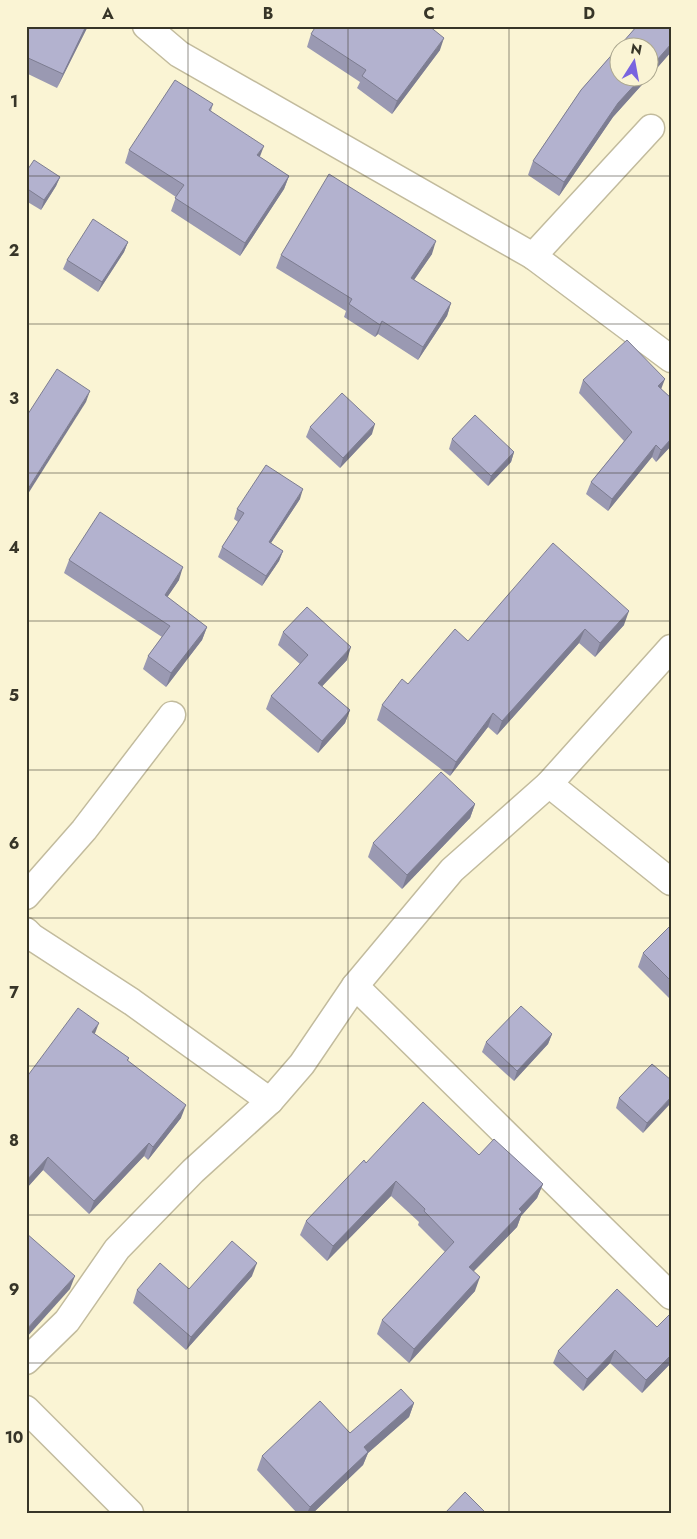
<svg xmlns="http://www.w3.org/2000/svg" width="697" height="1539" viewBox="0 0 697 1539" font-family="Jost,sans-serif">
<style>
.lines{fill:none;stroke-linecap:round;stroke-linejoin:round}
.street-casing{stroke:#c2bb9d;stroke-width:29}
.street{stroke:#fff;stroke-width:26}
.wall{fill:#9a99b2}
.shaded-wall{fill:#7d7d91}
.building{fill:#b3b2cf;stroke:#7d7d91}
.grid{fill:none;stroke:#373528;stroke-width:1;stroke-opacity:0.55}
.neatline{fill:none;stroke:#373528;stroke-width:2}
.grid-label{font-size:16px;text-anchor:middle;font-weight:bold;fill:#373528}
</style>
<rect width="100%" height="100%" fill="#faf4d4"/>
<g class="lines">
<g class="street-casing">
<g id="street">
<polyline points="146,26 179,54 533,256 671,359"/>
<polyline points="533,256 651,128"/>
<polyline points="549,784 671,882"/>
<polyline points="26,896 84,830 172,715"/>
<polyline points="26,931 32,937 132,1002 270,1101"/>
<polyline points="355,986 671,1296"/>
<polyline points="26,1361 67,1321 117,1249 193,1171 270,1101 302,1064 355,986 452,870 549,784 671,648"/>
<polyline points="26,1409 130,1513"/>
</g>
</g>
<use href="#street" class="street"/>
</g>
<g class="wall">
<polygon points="26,26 88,26 57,88 26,73"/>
<polygon points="637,26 670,26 671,27 671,52 650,76 650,48 620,48 620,78 648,78 613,117 559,196 528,175 533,161 581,90"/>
<polygon points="311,34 440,50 392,114 357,88 360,82 307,47"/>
<polygon points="213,104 211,111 260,157 289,176 284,189 240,256 171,211 176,197 125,163 129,150"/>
<polygon points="26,172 60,177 56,186 41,210 26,201"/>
<polygon points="128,242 124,252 98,292 63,269 67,260"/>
<polygon points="432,254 414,280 451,303 447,316 418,360 378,334 375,337 344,317 346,311 276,268 281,255"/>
<polygon points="583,380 661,389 671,398 671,446 656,462 652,457 608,511 586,494 591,482 624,441 579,393"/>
<polygon points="310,427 372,434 340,468 306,437"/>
<polygon points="452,439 514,452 511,462 488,486 449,449"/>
<polygon points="300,499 271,543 283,551 279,561 262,586 218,557 222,547 238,522 234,519 237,509"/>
<polygon points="69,560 179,580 167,597 207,627 202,640 166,687 143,669 148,656 162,637 64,573"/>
<polygon points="624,625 595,657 579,643 497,735 488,727 450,776 377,720 382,705 408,684 468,641"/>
<polygon points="283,632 347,660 322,686 350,710 345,723 318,753 266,709 271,696 300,664 278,645"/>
<polygon points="475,804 470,818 402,889 368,857 373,843"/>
<polygon points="671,925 671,1000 638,967 643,953"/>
<polygon points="95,1034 129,1058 128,1061 181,1118 148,1160 144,1156 89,1214 43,1170 26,1189 26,1078"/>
<polygon points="552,1034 548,1044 514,1081 482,1052 486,1042"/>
<polygon points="671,1080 643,1133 616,1108 619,1098"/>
<polygon points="479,1155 543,1184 537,1198 521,1216 517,1227 474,1271 475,1291 409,1363 377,1334 382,1320 445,1252 418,1225 419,1222 391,1196 327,1261 300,1235 306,1221 366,1163"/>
<polygon points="252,1276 186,1350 133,1303 137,1290 189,1289"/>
<polygon points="671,1313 671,1363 642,1393 610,1363 583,1391 553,1363 558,1351 657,1327"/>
<polygon points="414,1403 409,1417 368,1453 363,1465 313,1513 297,1513 257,1470 262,1456 350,1433"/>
</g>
<g class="shaded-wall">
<polygon points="86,26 88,26 57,88 63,74"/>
<polygon points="444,38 440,50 392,114 397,101"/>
<polygon points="671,44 671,52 650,76 650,68"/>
<polygon points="641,78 648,78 613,117 559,196 564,182 618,103"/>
<polygon points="264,146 259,159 257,155"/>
<polygon points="289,176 284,189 240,256 245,243"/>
<polygon points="60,177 56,186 41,210 44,200"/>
<polygon points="436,241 432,254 407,290 411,278"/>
<polygon points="128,242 124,252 98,292 102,282"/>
<polygon points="451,303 447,316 418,360 423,347"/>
<polygon points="382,321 378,334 375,337 380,325"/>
<polygon points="665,379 660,392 658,386"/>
<polygon points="90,391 86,402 26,497 26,492"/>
<polygon points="375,424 372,434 340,468 343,458"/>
<polygon points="671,439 671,446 656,462 661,450"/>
<polygon points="656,445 652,457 608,511 612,499"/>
<polygon points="514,452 511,462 488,486 491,476"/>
<polygon points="303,489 300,499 265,552 269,542"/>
<polygon points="283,551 279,561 262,586 266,576"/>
<polygon points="183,567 179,580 160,608 165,595"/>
<polygon points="629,611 624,625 595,657 600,643"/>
<polygon points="207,627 202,640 166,687 171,673"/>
<polygon points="585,629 579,643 497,735 502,721"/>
<polygon points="351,647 347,660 314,695 318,683"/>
<polygon points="350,710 345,723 318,753 322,741"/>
<polygon points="493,713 488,727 450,776 456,762"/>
<polygon points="475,804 470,818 402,889 407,875"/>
<polygon points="99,1023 94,1036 92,1032"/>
<polygon points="552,1034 548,1044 514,1081 517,1071"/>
<polygon points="671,1097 671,1103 643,1133 647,1123"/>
<polygon points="186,1105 181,1118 148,1160 153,1147"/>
<polygon points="149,1143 144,1156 89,1214 94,1201"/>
<polygon points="48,1157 43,1170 26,1189 26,1181"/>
<polygon points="396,1181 391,1196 327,1261 333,1246"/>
<polygon points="543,1184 537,1198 521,1216 517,1227 464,1281 469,1267 519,1209"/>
<polygon points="257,1263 252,1276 186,1350 191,1337"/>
<polygon points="75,1276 70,1289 26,1338 26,1330"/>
<polygon points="480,1277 475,1291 409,1363 414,1349"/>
<polygon points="615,1350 610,1363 583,1391 587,1379"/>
<polygon points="671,1355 671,1363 642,1393 646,1380"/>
<polygon points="414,1403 409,1417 368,1453 363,1465 313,1513 307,1513 310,1507 364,1447"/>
</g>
<g class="building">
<polygon points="26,26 86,26 63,74 26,57"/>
<polygon points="316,26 394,26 398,28 399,26 429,26 444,38 397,101 362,76 366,70 311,34"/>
<polygon points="637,26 670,26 671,27 671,44 650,68 650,48 620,48 620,78 641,78 618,103 564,182 533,161 581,90"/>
<polygon points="175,80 213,104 209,110 264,146 257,155 289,176 245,243 175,198 184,185 129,150"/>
<polygon points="34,160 60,177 44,200 26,188 26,172"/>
<polygon points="329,174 436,241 411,278 451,303 423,347 382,321 380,325 349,304 352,299 281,255"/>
<polygon points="93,219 128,242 102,282 67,260"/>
<polygon points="627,340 665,379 658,386 671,398 671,439 661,450 656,445 612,499 591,482 632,432 583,380"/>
<polygon points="57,369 90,391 26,492 26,417"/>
<polygon points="342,393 375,424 343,458 310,427"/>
<polygon points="475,415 514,452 491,476 452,439"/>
<polygon points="266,465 303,489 269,542 283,551 266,576 222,547 244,513 237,509"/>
<polygon points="100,512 183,567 165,595 207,627 171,673 148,656 170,626 69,560"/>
<polygon points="553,543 629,611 600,643 585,629 502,721 493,713 456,762 382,705 402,679 408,684 455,629 468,641"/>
<polygon points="307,607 351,647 318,683 350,710 322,741 271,696 308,655 283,632"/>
<polygon points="441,772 475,804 407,875 373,843"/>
<polygon points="671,925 671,981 643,953"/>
<polygon points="521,1006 552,1034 517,1071 486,1042"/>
<polygon points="78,1008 99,1023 92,1032 129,1058 127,1060 186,1105 153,1147 149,1143 94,1201 48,1157 26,1181 26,1078"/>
<polygon points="652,1064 671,1080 671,1097 647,1123 619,1098"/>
<polygon points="423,1102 479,1155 494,1139 543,1184 519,1209 522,1212 469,1267 480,1277 414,1349 382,1320 454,1242 424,1211 425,1209 396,1181 333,1246 306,1221 364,1160 366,1163"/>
<polygon points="26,1233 75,1276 26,1330"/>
<polygon points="232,1241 257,1263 191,1337 137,1290 160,1263 189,1289"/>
<polygon points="617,1289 657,1327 671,1313 671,1355 646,1380 615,1350 587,1379 558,1351"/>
<polygon points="401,1389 414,1403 364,1447 368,1452 310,1507 262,1456 320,1401 350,1433"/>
<polygon points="465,1492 486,1513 445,1513"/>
</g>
<path class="grid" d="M188,26V1513M348,26V1513M509,26V1513M26,176H671M26,324H671M26,473H671M26,621H671M26,770H671M26,918H671M26,1066H671M26,1215H671M26,1363H671"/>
<rect width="697" height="1539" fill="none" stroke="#faf4d4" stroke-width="55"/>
<g transform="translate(634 62) rotate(11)"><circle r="24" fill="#faf4d4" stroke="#aca88f"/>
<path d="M0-4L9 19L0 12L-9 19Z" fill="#7964df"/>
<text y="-8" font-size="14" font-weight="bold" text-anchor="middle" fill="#373528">N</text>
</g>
<rect x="28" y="28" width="642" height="1484" class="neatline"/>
<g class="grid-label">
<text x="108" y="19">A</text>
<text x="268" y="19">B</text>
<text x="429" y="19">C</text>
<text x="589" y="19">D</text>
<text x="14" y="107">1</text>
<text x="14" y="256">2</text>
<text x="14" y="404">3</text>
<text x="14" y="553">4</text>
<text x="14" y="701">5</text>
<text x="14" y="849">6</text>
<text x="14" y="998">7</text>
<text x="14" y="1146">8</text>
<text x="14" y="1295">9</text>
<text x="14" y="1443">10</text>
</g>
</svg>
